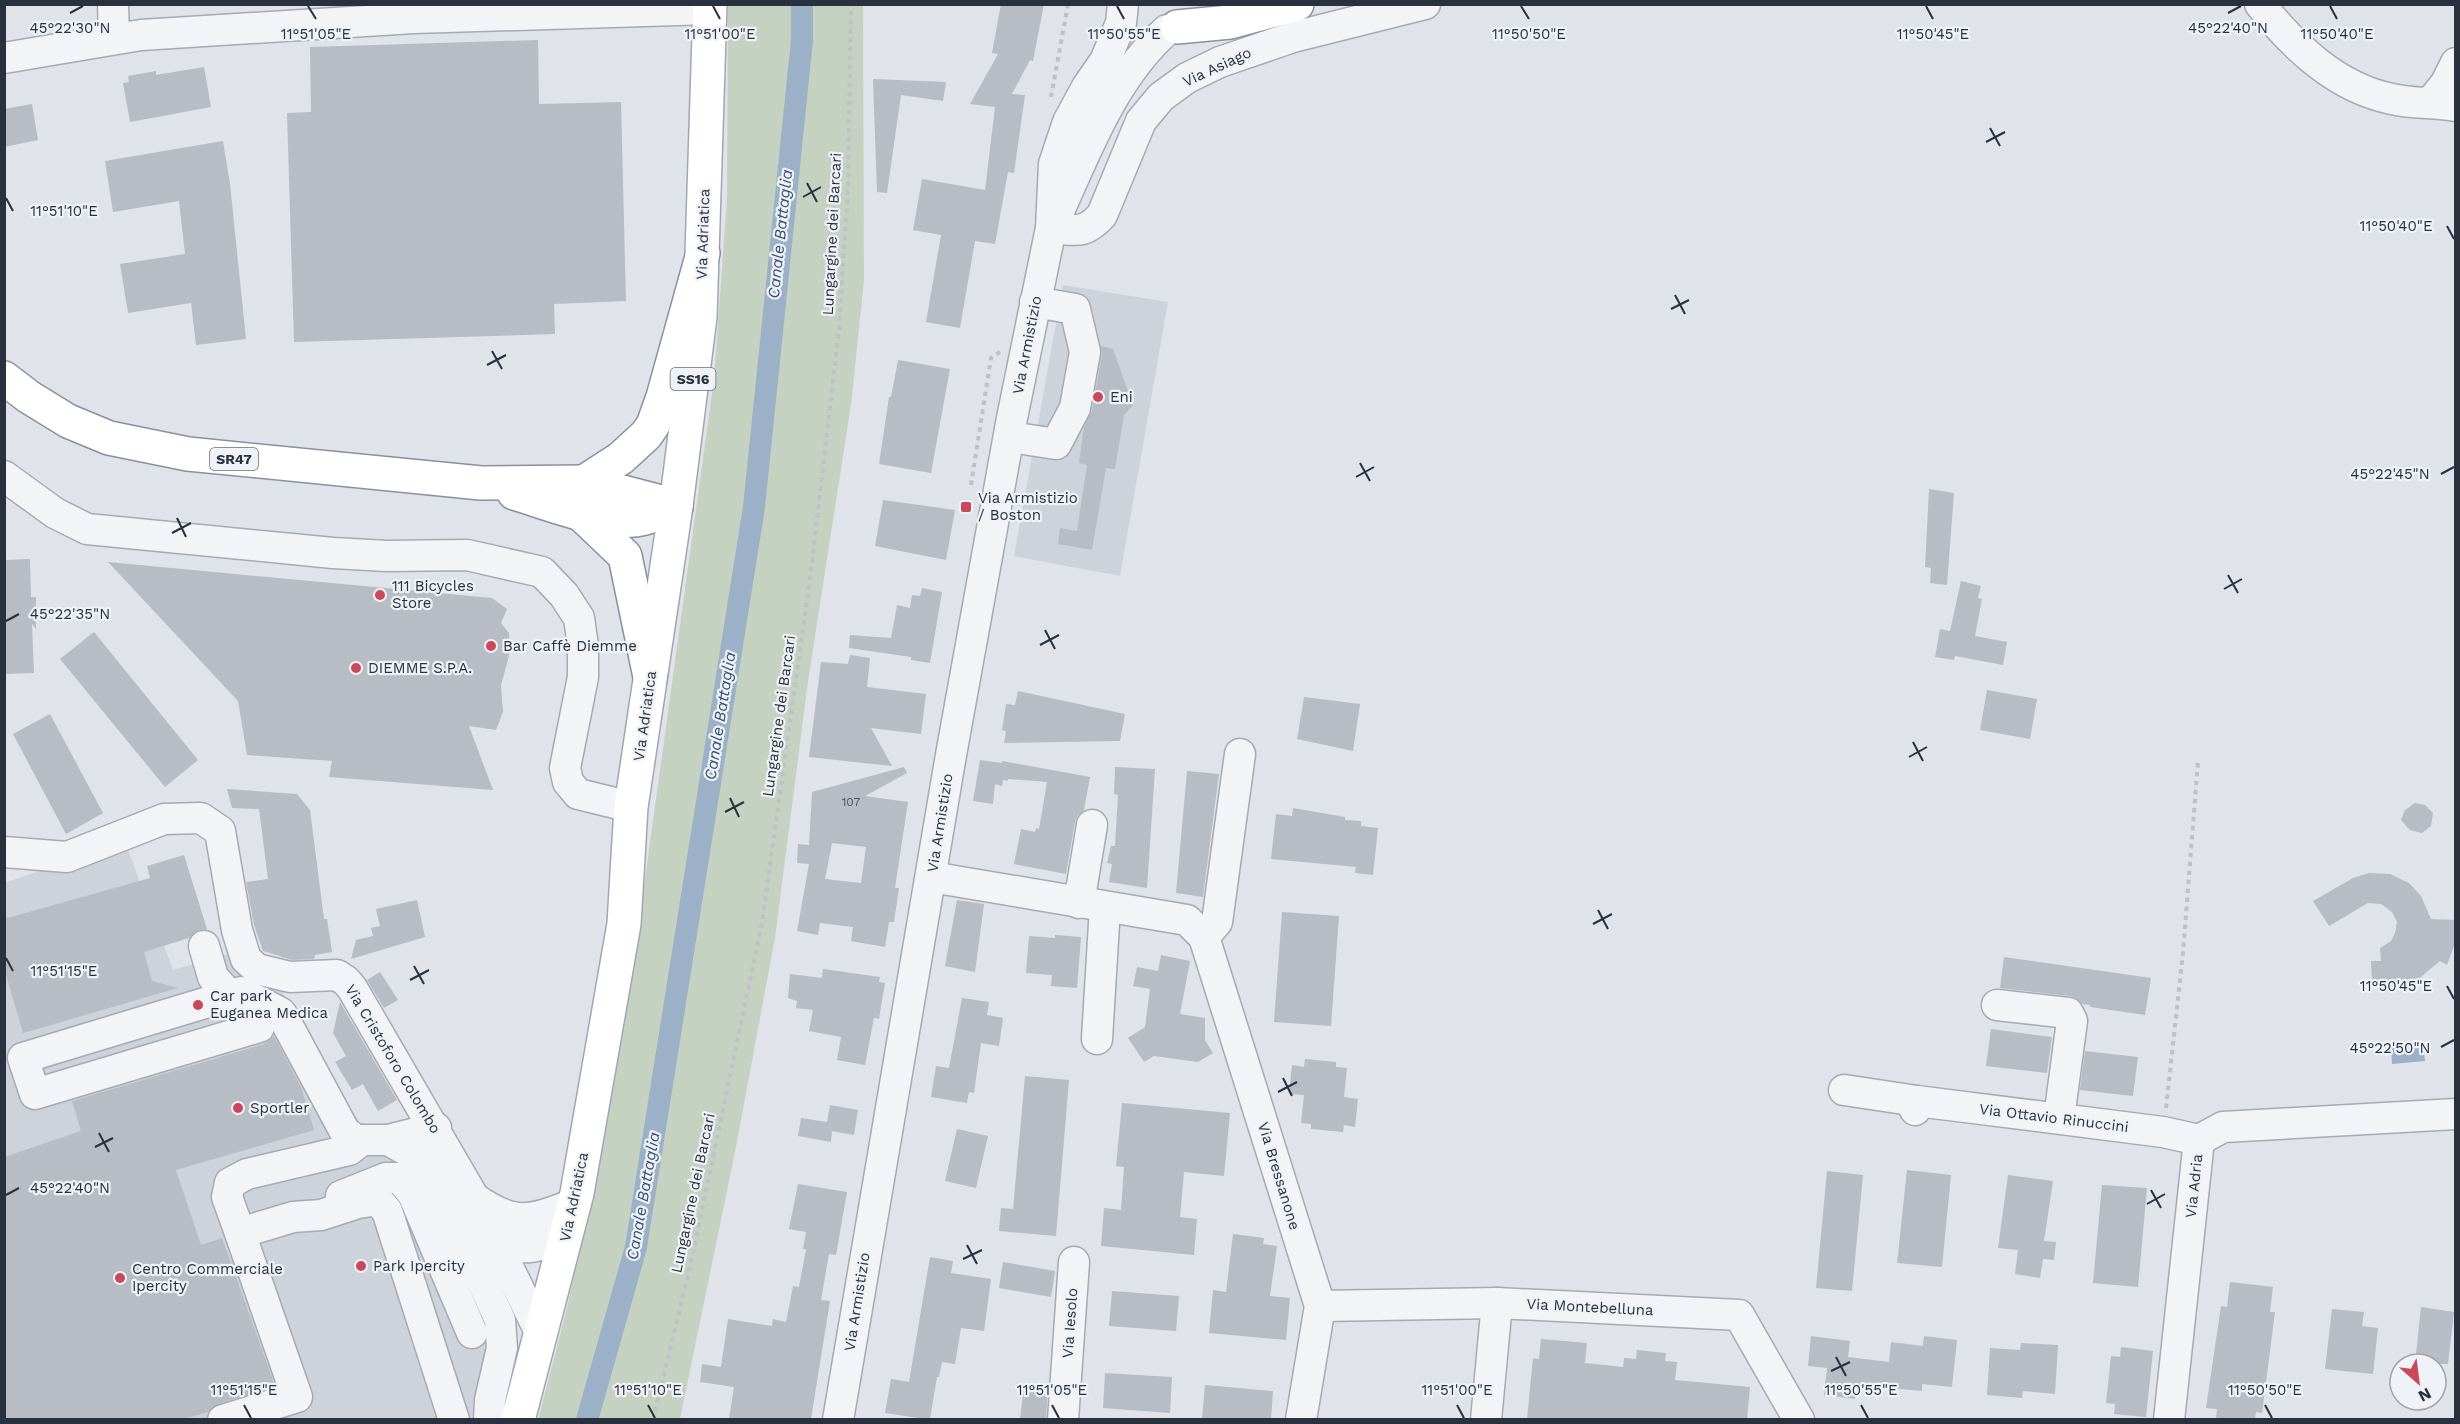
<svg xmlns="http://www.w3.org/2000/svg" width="2460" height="1424" viewBox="0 0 2460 1424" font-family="'Work Sans',sans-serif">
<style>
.built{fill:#ced2da}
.green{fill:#c5d2c1}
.water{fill:#9cb1c8}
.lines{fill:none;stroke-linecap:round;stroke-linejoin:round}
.canal{stroke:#9cb1c8;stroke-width:22}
.building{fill:#b7bcc5;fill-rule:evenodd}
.minor-casing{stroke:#a5aab3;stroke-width:33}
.major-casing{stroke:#a0a7b4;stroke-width:36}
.highway-casing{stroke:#88919f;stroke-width:36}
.path{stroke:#bec1c7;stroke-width:4;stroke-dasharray:4.5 4.5;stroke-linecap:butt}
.minor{stroke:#f3f4f7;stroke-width:30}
.major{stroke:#fff;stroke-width:33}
.highway{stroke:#fff;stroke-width:33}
.ticks{fill:none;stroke:#29313f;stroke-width:2}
.poi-dot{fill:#ca485a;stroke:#eff2f6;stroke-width:2}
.labels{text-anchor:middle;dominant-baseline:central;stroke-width:4.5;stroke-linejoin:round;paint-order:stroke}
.number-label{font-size:12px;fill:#4c5460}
.shield{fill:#eff2f6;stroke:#646b76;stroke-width:1.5}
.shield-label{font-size:14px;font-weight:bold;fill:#29313f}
.street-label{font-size:15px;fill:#29313f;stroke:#eff2f6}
.poi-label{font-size:15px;fill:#29313f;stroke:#eff2f6;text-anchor:start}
.water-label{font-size:16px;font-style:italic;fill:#344f72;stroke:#eff2f6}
.ticks-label{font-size:15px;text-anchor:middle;fill:#29313f;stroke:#eff2f6;stroke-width:4.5;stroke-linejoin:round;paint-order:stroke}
</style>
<rect width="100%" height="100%" fill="#e0e3e9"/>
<g class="built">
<polygon points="1063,285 1168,302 1120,576 1014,556"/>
<polygon points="125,842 173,970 247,949 263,959 364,1130 419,1126 482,1247 516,1325 494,1419 5,1419 4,883"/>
</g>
<polygon class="green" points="728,5 863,5 864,280 851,405 808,681 775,938 735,1152 680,1419 538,1420 564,1320 593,1192 639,922 714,379 727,198"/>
<polygon class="water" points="2423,1043 2425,1061 2392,1064 2391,1046"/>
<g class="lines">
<polyline class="canal" points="587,1420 636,1247 754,507 802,40 802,4"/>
</g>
<g class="building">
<polygon points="1001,4 1044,4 1033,61 1030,60 1012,94 1025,95 1014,173 1008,172 995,244 975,241 960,328 926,322 941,235 913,230 922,179 985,190 995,107 970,104 998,54 992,53"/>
<polygon points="538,40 539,104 621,102 626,301 554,304 555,334 294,342 287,113 311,112 310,47"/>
<polygon points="204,67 211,107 130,122 123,83 129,82 128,76 156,71 156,75"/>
<polygon points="873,79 946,82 943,101 901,95 887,193 877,192"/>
<polygon points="32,104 38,140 4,147 4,109"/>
<polygon points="223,141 230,184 246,339 196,345 191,303 128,313 120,264 185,254 179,201 113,212 105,161"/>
<polygon points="1101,346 1113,349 1133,405 1124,415 1115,469 1106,468 1092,550 1058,544 1060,528 1077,531 1087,465 1079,463 1084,427 1092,411 1102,355"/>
<polygon points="898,360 950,369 931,473 879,464 889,397 891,397"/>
<polygon points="1929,489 1954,493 1947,585 1930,583 1931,568 1925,567"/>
<polygon points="883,500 955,510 946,560 875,546"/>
<polygon points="30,559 31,597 36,597 36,629 32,624 34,673 4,674 4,560"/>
<polygon points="108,562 492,598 507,609 501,623 509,633 510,652 501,685 503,712 496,730 469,726 493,790 329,777 332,761 247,755 238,701"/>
<polygon points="1961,581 1981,586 1978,598 1982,599 1975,636 2007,642 2003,665 1955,656 1954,660 1935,657 1940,629 1950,631"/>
<polygon points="922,588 942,592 930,663 911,660 911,657 849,648 850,635 891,638 897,605 910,608 912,595 920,596"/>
<polygon points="94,632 198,760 165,787 60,659"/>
<polygon points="850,655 870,658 867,687 926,694 921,734 871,728 892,766 809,757 821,662 848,664"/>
<polygon points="1987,690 2037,699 2030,739 1980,730"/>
<polygon points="1018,691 1125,714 1120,741 1004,743 1006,731 1002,730 1006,704 1015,705"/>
<polygon points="1304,697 1360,704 1353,751 1297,739"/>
<polygon points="50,714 103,813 66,834 13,734"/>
<polygon points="980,760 1002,763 1002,761 1090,777 1084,810 1078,815 1075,822 1066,874 1014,864 1021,829 1035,832 1036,828 1039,829 1047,782 1008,779 1008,781 1003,780 1002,786 995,784 993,804 973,801"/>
<path d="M904,767L907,773L865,796L908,802L895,888H899L894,922H889L885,947L851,941L853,927L820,923L818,935L797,931L809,864L797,863L798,844L809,845L812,792ZM832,843L866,847L861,883L825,879Z"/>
<polygon points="1115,767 1155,769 1147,888 1109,882 1112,864 1107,863 1111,846 1115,846 1118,795 1114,794"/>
<polygon points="1187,771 1219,774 1203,897 1176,893"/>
<polygon points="227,789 297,794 310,810 324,919 327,919 332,952 315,955 314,959 292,960 263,951 254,925 246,882 268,879 259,809 232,808"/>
<polygon points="2415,803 2425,805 2433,813 2431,826 2422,833 2410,830 2401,820 2405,810"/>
<polygon points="1293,808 1345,817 1345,820 1361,821 1361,826 1378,828 1373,875 1355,873 1356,867 1271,859 1276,814 1292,816"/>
<polygon points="184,855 207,929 199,930 189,938 144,952 152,981 178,988 23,1033 4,968 4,919 150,878 147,866"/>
<polygon points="2369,873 2390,874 2409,883 2421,896 2431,919 2456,920 2455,943 2447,965 2440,961 2411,985 2384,993 2383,985 2372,981 2371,961 2381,961 2380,948 2391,941 2395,933 2397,922 2392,912 2381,904 2368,903 2329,926 2313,901 2353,878"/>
<polygon points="417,900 425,937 351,959 356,940 373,936 371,928 380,926 376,909"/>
<polygon points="957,900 984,904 975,972 945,966"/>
<polygon points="1282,912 1339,916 1331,1026 1274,1022"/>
<polygon points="1055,935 1081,937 1077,988 1051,986 1052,975 1026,973 1029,936 1055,938"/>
<polygon points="1161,955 1190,961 1180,1014 1205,1018 1205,1040 1213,1053 1198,1062 1154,1056 1144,1062 1128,1038 1145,1027 1150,989 1133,986 1137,967 1158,971"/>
<polygon points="2004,957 2151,978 2145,1015 2090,1007 2090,1005 2082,1004 2077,999 2070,996 2000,988"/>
<polygon points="823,969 880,977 879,982 885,983 879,1019 874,1018 865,1065 837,1060 841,1037 809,1031 813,1010 796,1008 797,1001 788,998 790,974 822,978"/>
<polygon points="380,972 398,1000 384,1008 367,980"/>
<polygon points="962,998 989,1002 987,1015 1003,1018 999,1046 981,1043 974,1093 969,1092 967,1103 931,1097 936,1066 949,1068"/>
<polygon points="340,1002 397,1100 378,1111 363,1084 352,1090 335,1062 346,1056 333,1033"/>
<polygon points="1991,1029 2052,1037 2047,1073 1986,1066"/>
<polygon points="274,1036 301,1087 314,1130 176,1170 201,1245 222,1238 275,1386 218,1404 208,1412 184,1419 4,1419 4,1157 81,1131 72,1101 264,1044"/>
<polygon points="2085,1051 2138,1057 2133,1096 2080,1090"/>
<polygon points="1305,1059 1336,1062 1336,1067 1347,1068 1344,1097 1358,1099 1355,1127 1344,1125 1343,1132 1311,1129 1311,1124 1301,1123 1304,1095 1289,1094 1292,1065 1304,1067"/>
<polygon points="1025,1076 1069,1080 1056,1236 999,1231 1001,1208 1013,1209"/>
<polygon points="1122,1103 1230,1113 1224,1176 1184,1172 1180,1217 1197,1219 1194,1255 1101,1246 1104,1208 1121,1210 1124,1167 1116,1166"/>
<polygon points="830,1105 858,1110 854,1135 832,1131 831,1142 798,1136 801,1118 827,1122"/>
<polygon points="957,1129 988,1136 976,1188 945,1181"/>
<polygon points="1907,1170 1951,1175 1942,1267 1897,1263"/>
<polygon points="1827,1171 1863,1175 1852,1291 1816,1288"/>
<polygon points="2008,1175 2053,1181 2044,1241 2056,1242 2054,1260 2043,1259 2040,1278 2015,1274 2018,1250 1998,1248"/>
<polygon points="798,1184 847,1192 836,1255 829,1254 821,1300 830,1301 811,1419 729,1419 734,1387 700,1382 702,1364 721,1367 728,1319 772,1326 773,1319 786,1322 793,1286 799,1287 806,1249 803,1249 806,1232 789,1229"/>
<polygon points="2102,1185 2147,1188 2138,1287 2093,1283"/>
<polygon points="1233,1234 1264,1238 1263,1244 1277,1246 1270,1296 1290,1298 1286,1340 1209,1333 1213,1290 1226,1292"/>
<polygon points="930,1257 953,1261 951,1273 991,1279 984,1331 961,1328 955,1364 942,1362 939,1377 937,1377 930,1419 925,1419 885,1413 891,1379 909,1382"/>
<polygon points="1003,1262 1055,1271 1051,1297 999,1288"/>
<polygon points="2230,1282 2273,1287 2270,1312 2275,1312 2262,1413 2256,1412 2255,1419 2216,1419 2217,1409 2206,1408 2221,1306 2227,1307"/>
<polygon points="1112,1291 1179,1296 1176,1331 1109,1326"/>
<polygon points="2421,1307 2454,1312 2448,1364 2415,1364"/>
<polygon points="2332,1309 2364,1312 2362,1326 2378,1328 2373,1374 2325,1369"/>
<polygon points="1811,1336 1850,1341 1848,1357 1889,1362 1891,1342 1923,1346 1924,1336 1957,1340 1952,1387 1922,1384 1922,1391 1857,1385 1855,1399 1824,1395 1827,1368 1808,1366"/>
<polygon points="1541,1339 1587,1343 1585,1363 1623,1367 1624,1358 1636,1359 1637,1350 1666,1353 1665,1361 1677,1362 1675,1380 1750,1387 1747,1419 1527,1419 1533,1358 1539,1359"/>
<polygon points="2021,1343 2058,1345 2055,1394 2023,1391 2022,1398 1987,1395 1990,1348 2020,1350"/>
<polygon points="2121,1347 2153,1351 2146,1417 2114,1414 2115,1404 2106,1403 2111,1356 2120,1357"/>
<polygon points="1105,1373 1172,1377 1170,1413 1103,1408"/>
<polygon points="1205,1385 1273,1391 1271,1419 1202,1419"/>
<polygon points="1024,1386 1048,1389 1046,1419 1020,1419"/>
</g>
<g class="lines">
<g class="minor-casing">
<g id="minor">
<polyline points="113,4 114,38"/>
<path d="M2260,4C2294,47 2337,88 2392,99C2412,104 2435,102 2456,106"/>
<polyline points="4,58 141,35 414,18 710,9"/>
<polyline points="2431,102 2446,83 2456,63"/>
<path d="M1059,211C1088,147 1114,77 1167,30"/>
<path d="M1051,228C1076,230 1084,235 1102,215L1141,121L1161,97L1187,78L1220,62L1293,37L1425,4"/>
<polyline points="1010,437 1056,444 1075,408 1085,352 1075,309 1035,302"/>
<polyline points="4,476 55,513 87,529 333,553 387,556 467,555 542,572 564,595 579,618 583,646 583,677 565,768 568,782 578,794 631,807"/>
<polyline points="4,852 67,857 164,819 201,818 220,831 237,930 246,959 257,969 290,977 337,975 346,981 352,988 474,1198 541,1334"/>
<polyline points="931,877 1187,920 1204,937 1320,1306 1301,1420"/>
<polyline points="1079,903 1092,825"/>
<polyline points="1204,937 1217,922 1240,754"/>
<polyline points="204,946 213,977 222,987"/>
<polyline points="262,1004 259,1027 35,1094 23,1058 241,992 281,1013 345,1132 356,1140 388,1140 436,1128"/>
<polyline points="1997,1005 2068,1013 2072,1021 2059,1118"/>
<polyline points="1097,1039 1105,907"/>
<polyline points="1844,1090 1917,1101"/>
<polyline points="1915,1110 1917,1101 2163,1132 2199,1140"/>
<polyline points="388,1140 423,1159 438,1184 500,1320 502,1348 490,1400 489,1420"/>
<polyline points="2199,1140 2223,1127 2456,1114"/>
<polyline points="341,1196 386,1178 400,1178 413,1194 472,1333"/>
<path d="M474,1198C515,1227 530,1221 574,1204"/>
<polyline points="240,1233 227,1197 230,1183 247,1174 349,1150 362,1140"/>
<path d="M496,1239C520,1254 541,1246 566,1237"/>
<polyline points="1320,1306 1497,1303 1739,1315 1799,1420"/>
<polyline points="223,1420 297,1397 240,1233 293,1217 321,1215 358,1203 372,1201 380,1203 387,1211 390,1220 454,1420"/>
<polyline points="838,1420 951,755 1012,418 1051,228 1054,164 1068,122 1087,87 1105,61 1121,23 1123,4"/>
<polyline points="1063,1420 1074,1262"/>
<polyline points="1486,1420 1497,1303"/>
<polyline points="2169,1420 2199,1140"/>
</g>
</g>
<g class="major-casing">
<polyline id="major" points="518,1420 577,1193 624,924 631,807 676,506 700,317 710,4"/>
</g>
<g class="highway-casing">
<g id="highway">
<polyline points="1177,27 1230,22 1297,4"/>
<polyline points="4,378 29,397 68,421 109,438 188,454 481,483 584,482 676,506"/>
<polyline points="584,482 621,458 646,435 653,425 663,397 703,253"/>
<path d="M514,493C551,504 608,528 645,518C655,515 666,510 676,506"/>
<polyline points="580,513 625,556 650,677"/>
</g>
</g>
<g class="path">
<polyline points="1051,97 1068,4"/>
<polyline points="971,485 991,358 1000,352"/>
<polyline points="2166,1108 2183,953 2198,761"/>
<polyline points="653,1420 692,1258 762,923 811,571 839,329 848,187 851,4"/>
</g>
<use href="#minor" class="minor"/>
<use href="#major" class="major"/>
<use href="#highway" class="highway"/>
</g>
<path class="ticks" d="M308,6L316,19M713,6L720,19M1117,6L1124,19M1521,6L1529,19M1926,6L1933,19M2330,6L2337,19M70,13L83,6M2228,13L2241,6M1990,128L2000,146M1986,142L2005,132M807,183L817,202M803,197L821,187M6,198L13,211M2447,226L2454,239M1675,295L1685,314M1671,309L1689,300M492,351L502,369M487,365L506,355M1360,463L1370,481M2441,474L2454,467M1356,477L1374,467M177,518L186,537M172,533L191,523M2228,575L2238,593M2224,589L2242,579M6,621L19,614M1045,630L1055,649M1040,645L1059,635M1913,742L1923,761M1909,757L1927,747M730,798L739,817M725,812L744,802M1598,910L1608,929M1593,924L1612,914M6,958L13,971M414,966L424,984M410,980L429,970M2447,986L2454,999M2441,1047L2454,1040M1283,1078L1292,1096M1278,1092L1297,1082M99,1133L109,1152M95,1147L113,1138M2151,1190L2161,1208M6,1195L19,1188M2147,1204L2165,1194M967,1245L977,1264M963,1259L982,1250M1836,1357L1846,1376M1831,1371L1850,1362M244,1405L251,1418M648,1405L655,1418M1052,1405L1059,1418M1457,1405L1464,1418M1861,1405L1868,1418M2265,1405L2272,1418"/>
<g class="poi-dot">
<circle cx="1098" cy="397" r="6"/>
<rect x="960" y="501" width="12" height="12" rx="3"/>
<circle cx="380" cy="595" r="6"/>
<circle cx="491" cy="646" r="6"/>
<circle cx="356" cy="668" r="6"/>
<circle cx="198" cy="1005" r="6"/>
<circle cx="238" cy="1108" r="6"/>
<circle cx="361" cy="1266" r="6"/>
<circle cx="120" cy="1278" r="6"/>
</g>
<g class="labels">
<g class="number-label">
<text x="851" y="802">107</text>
</g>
<g class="shield">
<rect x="670.5" y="368" width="45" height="22" rx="4.5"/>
<rect x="210" y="448" width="48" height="22" rx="4.5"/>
</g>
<g class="shield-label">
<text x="693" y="379">SS16</text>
<text x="234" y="459">SR47</text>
</g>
<g class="street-label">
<text transform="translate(1217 67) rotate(-25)">Via Asiago</text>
<text transform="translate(703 234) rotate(-88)">Via Adriatica</text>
<text transform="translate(832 234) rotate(-87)">Lungargine dei Barcari</text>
<text transform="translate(1027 345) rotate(-79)">Via Armistizio</text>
<text transform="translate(645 716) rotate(-82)">Via Adriatica</text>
<text transform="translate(779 716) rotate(-82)">Lungargine dei Barcari</text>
<text transform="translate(940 823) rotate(-81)">Via Armistizio</text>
<text transform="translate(393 1059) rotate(59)">Via Cristoforo Colombo</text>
<text transform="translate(2054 1118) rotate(7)">Via Ottavio Rinuccini</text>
<text transform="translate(1279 1176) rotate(73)">Via Bressanone</text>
<text transform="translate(2194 1186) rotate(-84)">Via Adria</text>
<text transform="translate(693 1193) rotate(-78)">Lungargine dei Barcari</text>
<text transform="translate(574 1197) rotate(-78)">Via Adriatica</text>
<text transform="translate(857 1302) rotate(-81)">Via Armistizio</text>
<text transform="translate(1590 1307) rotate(3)">Via Montebelluna</text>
<text transform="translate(1070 1323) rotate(-86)">Via Iesolo</text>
</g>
<g class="poi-label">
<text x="1110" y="397">Eni</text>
<text x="978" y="498">Via Armistizio<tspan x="978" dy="17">/ Boston</tspan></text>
<text x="392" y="586">111 Bicycles<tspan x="392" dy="17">Store</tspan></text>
<text x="503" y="646">Bar Caffè Diemme</text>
<text x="368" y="668">DIEMME S.P.A.</text>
<text x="210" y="996">Car park<tspan x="210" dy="17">Euganea Medica</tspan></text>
<text x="250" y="1108">Sportler</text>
<text x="373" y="1266">Park Ipercity</text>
<text x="132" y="1269">Centro Commerciale<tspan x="132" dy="17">Ipercity</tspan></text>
</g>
<g class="water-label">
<text transform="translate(780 234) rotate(-84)">Canale Battaglia</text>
<text transform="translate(720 716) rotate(-81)">Canale Battaglia</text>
<text transform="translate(643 1196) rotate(-80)">Canale Battaglia</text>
</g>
</g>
<g class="ticks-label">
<text x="2228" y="33">45°22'40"N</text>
<text x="70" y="33">45°22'30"N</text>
<text x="316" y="39">11°51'05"E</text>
<text x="720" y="39">11°51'00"E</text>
<text x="1124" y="39">11°50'55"E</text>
<text x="1529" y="39">11°50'50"E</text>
<text x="1933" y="39">11°50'45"E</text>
<text x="2337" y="39">11°50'40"E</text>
<text x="64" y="216">11°51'10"E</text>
<text x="2396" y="231">11°50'40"E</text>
<text x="2390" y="479">45°22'45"N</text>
<text x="70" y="619">45°22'35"N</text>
<text x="64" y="976">11°51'15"E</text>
<text x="2396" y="991">11°50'45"E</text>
<text x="2390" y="1053">45°22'50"N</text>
<text x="70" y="1193">45°22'40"N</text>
<text x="244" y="1395">11°51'15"E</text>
<text x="648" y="1395">11°51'10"E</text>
<text x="1052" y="1395">11°51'05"E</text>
<text x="1457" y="1395">11°51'00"E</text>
<text x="1861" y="1395">11°50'55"E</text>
<text x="2265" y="1395">11°50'50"E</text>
</g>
<rect width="2460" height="1424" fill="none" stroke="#29313f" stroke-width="12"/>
<g transform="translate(2418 1382) rotate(152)"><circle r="28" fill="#eff2f6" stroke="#a0a5ad" stroke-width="1.5"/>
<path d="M0-4.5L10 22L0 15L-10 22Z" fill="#ca485a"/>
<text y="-9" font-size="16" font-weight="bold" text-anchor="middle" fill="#29313f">N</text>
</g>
</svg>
